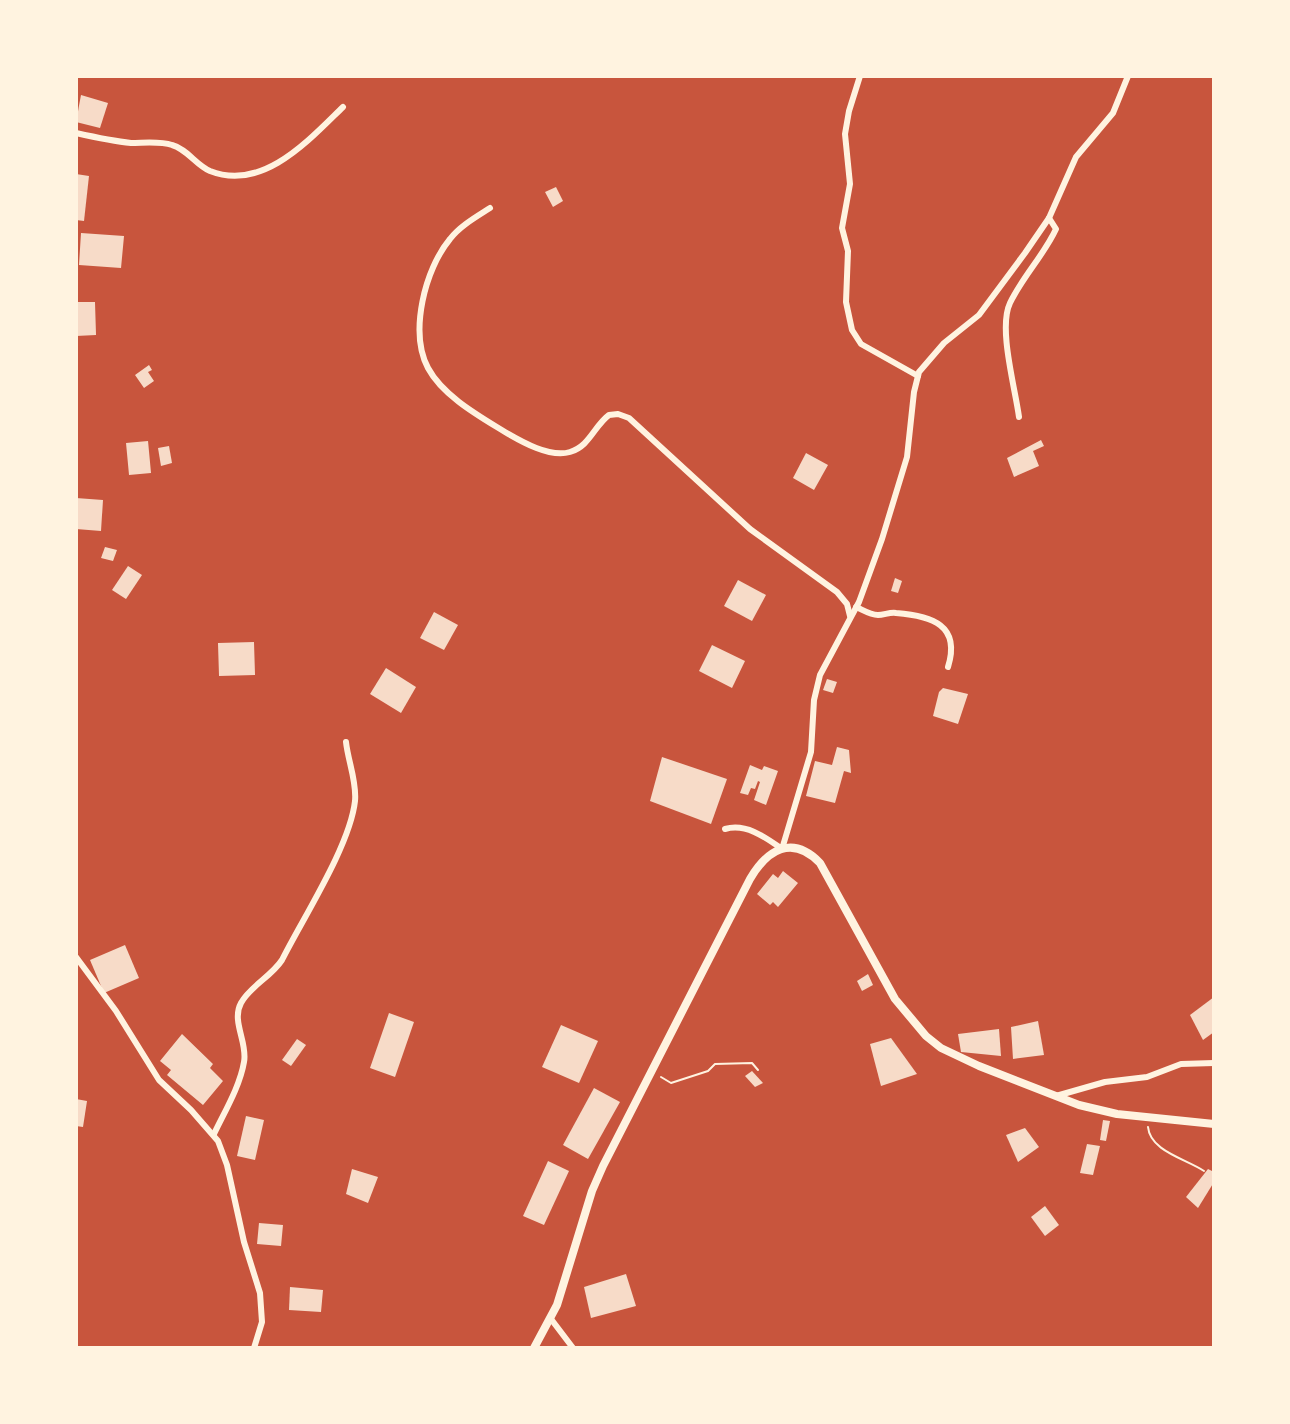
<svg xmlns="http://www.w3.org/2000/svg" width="1290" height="1424" viewBox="0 0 1290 1424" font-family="Commissioner,sans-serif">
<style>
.building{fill:#f7dbc8}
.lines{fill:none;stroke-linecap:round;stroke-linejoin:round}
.path{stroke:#fff3e0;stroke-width:2}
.minor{stroke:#fff3e0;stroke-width:6}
.tertiary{stroke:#fff3e0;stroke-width:8}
</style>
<rect width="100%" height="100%" fill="#c8553d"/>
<g class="building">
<polygon points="81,95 108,103 100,128 76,122"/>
<polygon points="76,174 89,176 84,221 76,220"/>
<polygon points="556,187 563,201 553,207 545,192"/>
<polygon points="81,233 124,236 121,268 79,265"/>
<polygon points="76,302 95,302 96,335 76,336"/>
<polygon points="149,365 152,370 148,372 154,381 144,388 135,375"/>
<polygon points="1041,440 1044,446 1033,451 1039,466 1014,477 1007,458"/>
<polygon points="148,441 151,473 129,475 126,443"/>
<polygon points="169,446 172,463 161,466 158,448"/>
<polygon points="806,453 828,465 814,490 793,478"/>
<polygon points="76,498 103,500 101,531 76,529"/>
<polygon points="105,547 117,550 113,561 101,558"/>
<polygon points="128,566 142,575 126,599 112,590"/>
<polygon points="895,578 902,581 898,593 891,591"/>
<polygon points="738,580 766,595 752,621 724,606"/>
<polygon points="434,612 458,625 444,650 420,638"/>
<polygon points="254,642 255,675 219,676 218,643"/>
<polygon points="712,645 745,661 732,688 699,671"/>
<polygon points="386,668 416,687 401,713 370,694"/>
<polygon points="827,679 837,682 833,693 823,690"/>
<polygon points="943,688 968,694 958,724 933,716 939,692"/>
<polygon points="837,747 849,750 851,773 844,771 835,803 806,796 815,761 832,765"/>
<polygon points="662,757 727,779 711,824 650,801"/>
<polygon points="750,765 762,770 764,766 778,771 766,805 754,800 760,782 758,781 755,789 751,788 748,795 740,793"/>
<polygon points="783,871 798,883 778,907 773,902 770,905 757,894 773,874 778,878"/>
<polygon points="125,945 139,978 104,993 90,960"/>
<polygon points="868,974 873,985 862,991 857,981"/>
<polygon points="1214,997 1214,1032 1203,1040 1190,1015"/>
<polygon points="389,1013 414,1022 395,1077 370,1068"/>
<polygon points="1038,1021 1044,1055 1013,1059 1011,1027"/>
<polygon points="561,1025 598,1041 579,1083 542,1067"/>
<polygon points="999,1029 1001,1056 961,1052 958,1034"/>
<polygon points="182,1034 213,1064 210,1068 223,1081 203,1105 167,1075 171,1070 160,1061"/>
<polygon points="891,1038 917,1074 881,1086 870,1044"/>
<polygon points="297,1039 306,1045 291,1066 282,1060"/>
<polygon points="752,1071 763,1083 755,1087 745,1076"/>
<polygon points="594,1088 620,1102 588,1159 563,1145"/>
<polygon points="76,1099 87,1101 83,1127 76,1126"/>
<polygon points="246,1116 264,1120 255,1160 237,1156"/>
<polygon points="1103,1120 1110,1121 1106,1141 1100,1140"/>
<polygon points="1025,1128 1039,1147 1018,1162 1006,1135"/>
<polygon points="1087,1144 1100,1146 1093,1175 1080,1173"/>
<polygon points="548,1161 569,1171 544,1225 523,1216"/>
<polygon points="352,1169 378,1177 368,1203 346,1194"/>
<polygon points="1208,1169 1214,1172 1214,1182 1198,1208 1186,1197"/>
<polygon points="1045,1206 1059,1225 1045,1236 1031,1217"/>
<polygon points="259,1223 283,1225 281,1246 257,1244"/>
<polygon points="626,1274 636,1306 591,1318 584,1287"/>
<polygon points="290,1287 323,1290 321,1312 289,1310"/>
</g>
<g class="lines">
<g class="path">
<polyline points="661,1077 671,1083 708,1071 715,1064 752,1063 758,1070"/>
<path d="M1148,1127C1150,1151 1186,1159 1204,1171"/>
</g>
<g class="minor">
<polyline points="860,76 849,111 845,134 850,184 842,228 848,251 846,302 852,330 861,344 918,376"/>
<path d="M76,133C94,137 112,141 131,143C144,143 160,141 172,145C187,149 196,165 210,171C263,192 309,140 343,107"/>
<path d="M490,208C476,217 460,226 450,239C425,269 409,332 428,368C443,396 479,416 505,432C522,442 550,458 570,452C590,446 594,426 609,415L618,414L629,418L750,529L837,592L847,604L850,616"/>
<path d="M1019,417C1015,387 998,328 1010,303C1023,276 1044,255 1056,229L1049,218"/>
<path d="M856,607C863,610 870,615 878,615C884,615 890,612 896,613C932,616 961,625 948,667"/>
<path d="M725,829C746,823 765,837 782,849L811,752L814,700L820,675L859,602L882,539L907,457L914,392L919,372L944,343L979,315L1025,253L1049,218L1076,157L1113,113L1128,76"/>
<polyline points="76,957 116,1011 159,1080 191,1110 218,1141 227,1165 244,1242 260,1293 262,1322 254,1348"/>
<polyline points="1056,1096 1105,1082 1147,1077 1181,1064 1214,1063"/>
<path d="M214,1134C225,1111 240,1086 244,1062C248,1043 231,1021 241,1003C250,986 271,977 282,960C303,918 350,846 355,801C357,782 348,761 346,742"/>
<polyline points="551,1319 573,1348"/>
</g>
<path class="tertiary" d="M534,1348L557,1305L592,1191L603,1166L750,879C767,850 792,834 820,863L895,999L926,1036L941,1048L979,1066L1079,1105L1117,1114L1214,1124"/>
</g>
<rect width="1290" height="1424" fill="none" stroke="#fff3e0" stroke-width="156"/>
</svg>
